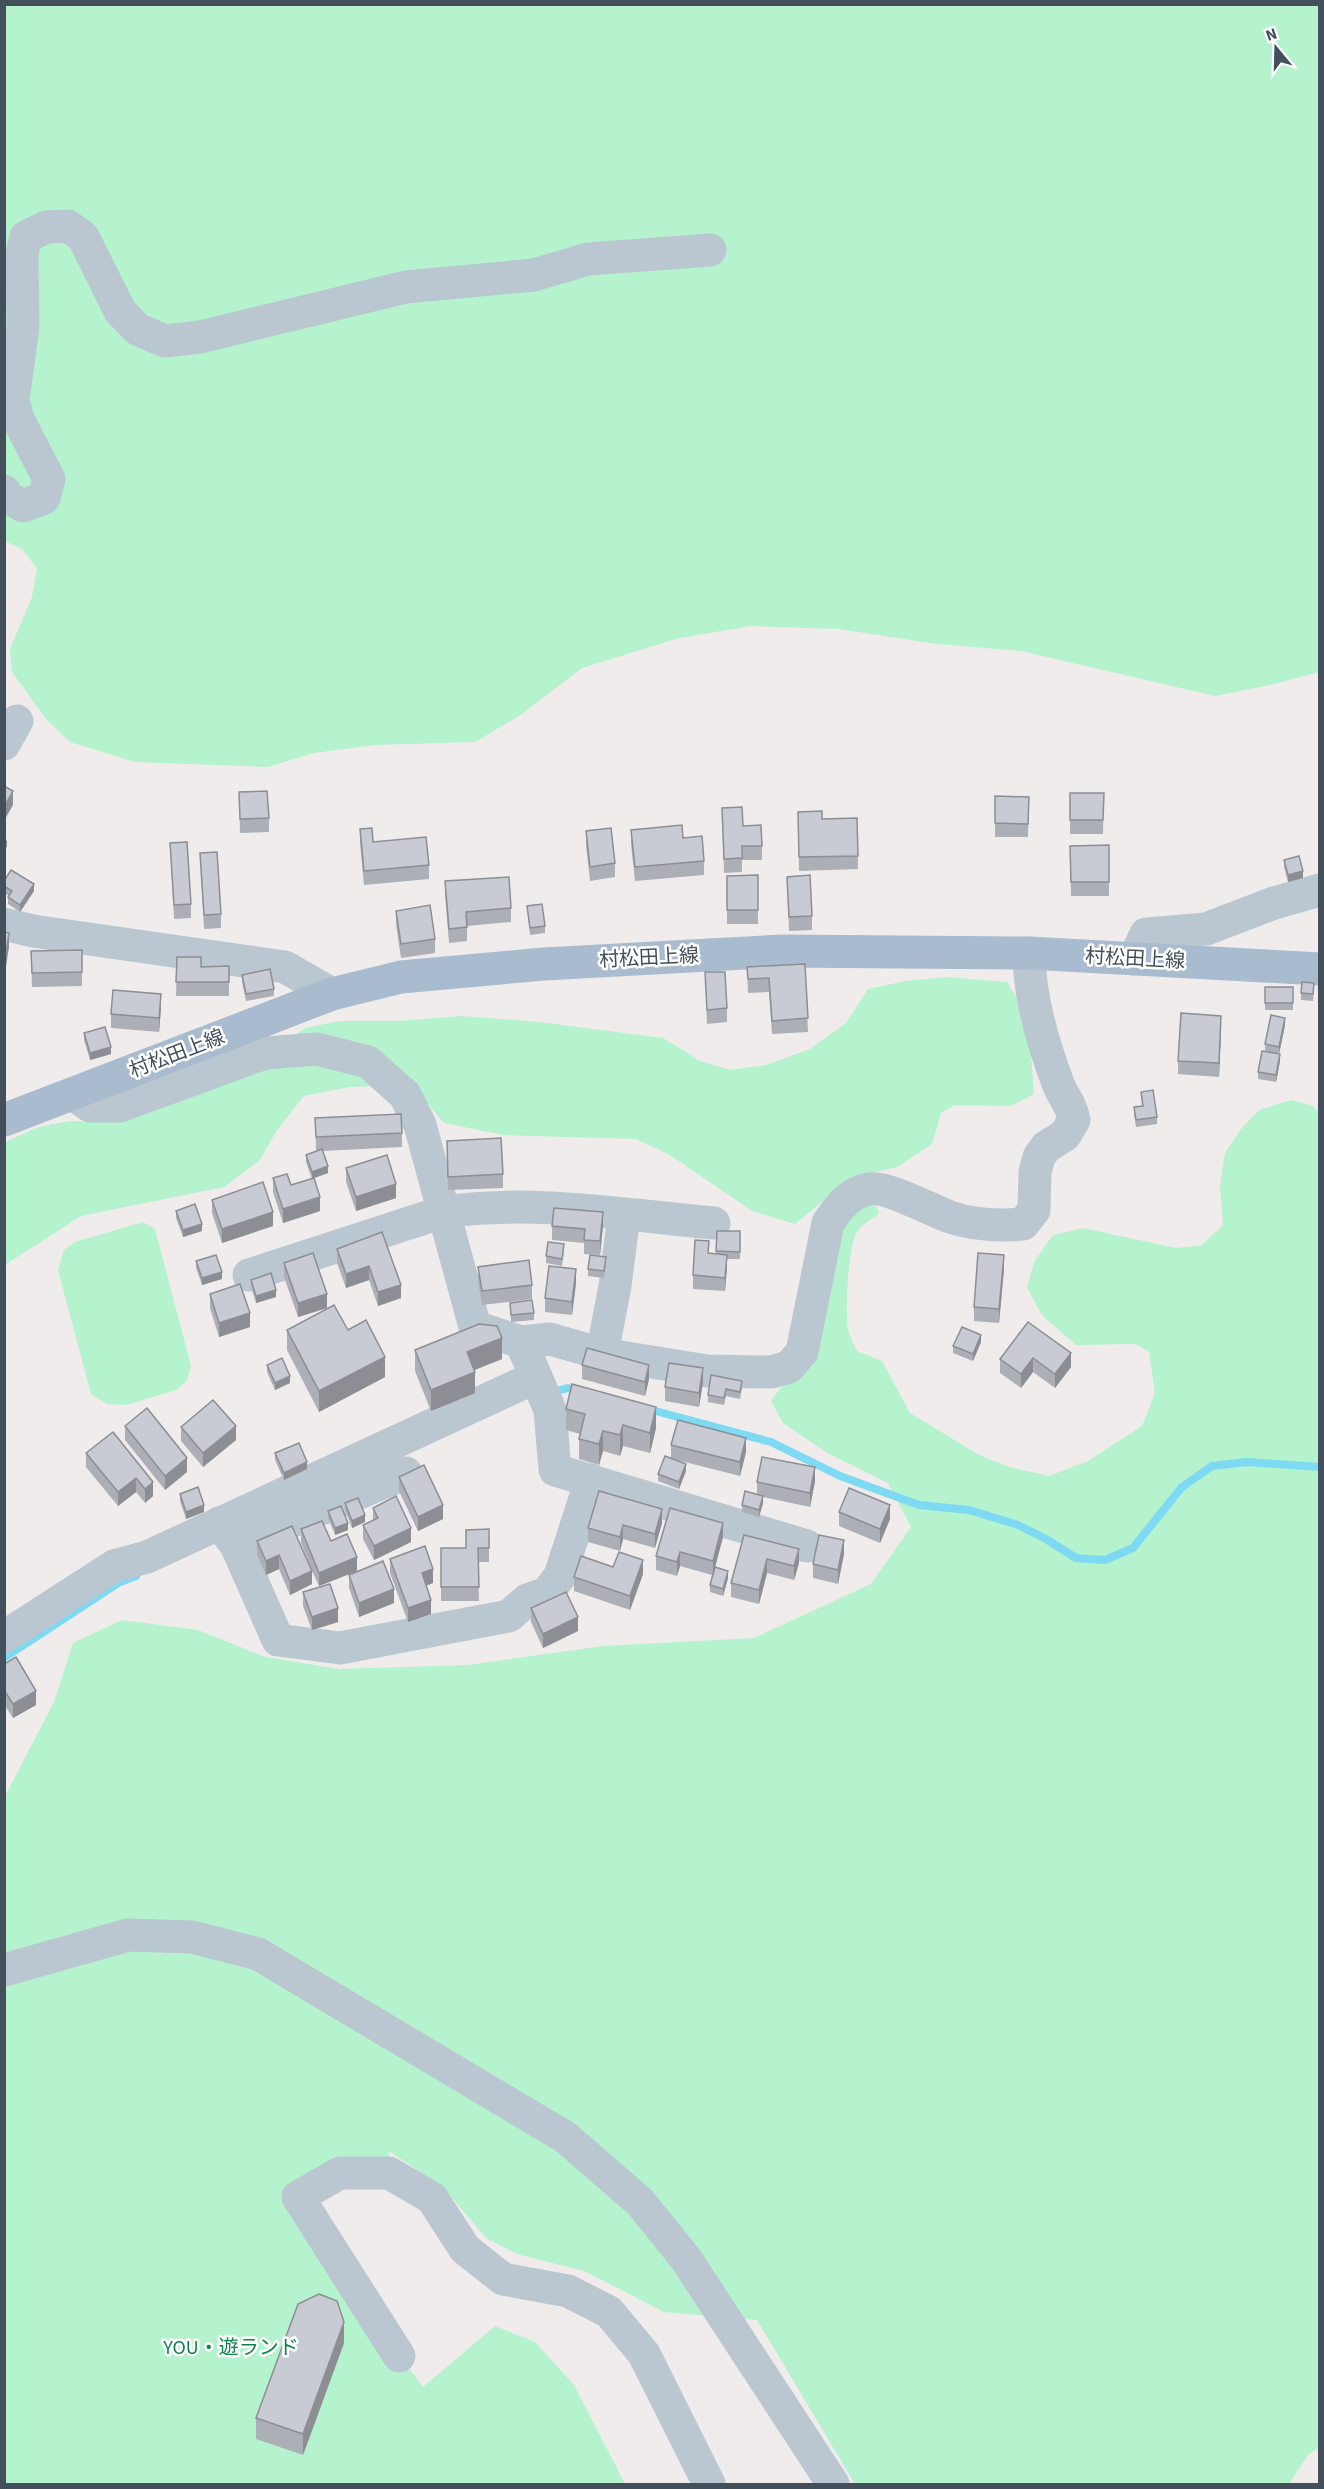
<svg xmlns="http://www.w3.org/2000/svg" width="1324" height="2489" viewBox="0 0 1324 2489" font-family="'Source Sans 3','Noto Sans JP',sans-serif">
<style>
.green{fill:#b5f2ce}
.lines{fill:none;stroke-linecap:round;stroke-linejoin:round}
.stream{stroke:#7ed9f3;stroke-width:8}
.minor{stroke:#bbc7d0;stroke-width:33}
.major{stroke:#a9bbcf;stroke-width:33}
.wall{fill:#acafb5}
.shaded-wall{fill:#8c8e94}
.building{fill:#c8cbd3;stroke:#8c8e94;stroke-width:1.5}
.labels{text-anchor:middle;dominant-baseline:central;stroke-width:5;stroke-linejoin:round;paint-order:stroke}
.street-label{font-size:20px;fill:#434f5b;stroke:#fff}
.park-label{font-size:20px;fill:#0e824a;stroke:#fff}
</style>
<rect width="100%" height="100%" fill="#f0ecec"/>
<g class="green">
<polygon points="5,5 1319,5 1319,672 1270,685 1215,696 1021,651 937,644 838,629 751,626 679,638 582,668 519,716 475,742 375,745 314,753 268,767 135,762 70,742 46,719 12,672 10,649 32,597 37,569 23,550 5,541"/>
<polygon points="947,977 1007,982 1028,1017 1034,1094 1011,1106 954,1105 941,1113 932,1144 897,1167 851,1178 795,1224 752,1211 670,1155 636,1139 503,1135 444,1123 412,1085 350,1087 304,1096 277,1130 260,1160 224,1187 81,1216 5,1265 5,1142 38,1127 69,1121 104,1122 242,1075 305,1028 340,1021 399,1021 462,1016 539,1022 663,1038 700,1061 730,1070 766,1065 810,1049 846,1023 868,989 906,981"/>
<path d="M1291,1100L1313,1106L1320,1115V2446L1308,2455L1289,2484H855L757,2320L664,2312L584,2271L517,2254L486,2238L444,2188L389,2151V2173L298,2197L399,2356L423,2387L495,2326L535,2342L574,2385L625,2484H5V1796L54,1702L73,1643L122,1620L198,1630L265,1657L338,1669L468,1665L603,1646L754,1638L871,1584L911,1527L888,1483L829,1454L783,1423L771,1401L782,1386L814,1365L835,1228L847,1210L875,1203L879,1214C870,1220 860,1225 855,1236C848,1255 845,1309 848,1330C850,1337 854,1345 857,1351L882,1361L910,1413L979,1455L1009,1467L1049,1476L1088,1461L1142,1426L1155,1393L1149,1352L1136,1344L1076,1345L1042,1315L1027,1288L1034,1262L1053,1235L1083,1228L1176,1248L1202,1245L1223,1225L1220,1186L1225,1153L1241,1129L1259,1110Z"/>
<polygon points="143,1222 155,1229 191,1366 187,1381 176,1390 126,1405 107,1404 91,1394 58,1270 64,1250 75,1242"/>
</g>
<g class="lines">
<g class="stream">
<polyline points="549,1393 568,1388 578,1391"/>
<polyline points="648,1409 771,1442 840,1476 919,1505 969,1510 1018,1525 1046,1539 1076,1558 1105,1560 1133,1548 1182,1487 1212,1466 1247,1462 1320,1467"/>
<polyline points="4,1658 120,1582 136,1576"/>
</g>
<g class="minor">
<polyline points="4,491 9,498 23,506 44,498 49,479 18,419 13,400 23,326 22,253 26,237 46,227 68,226 83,237 120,311 137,329 165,341 200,337 406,287 534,275 588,259 710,250"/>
<polyline points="4,744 17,721"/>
<polyline points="4,924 33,931 285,967 332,994"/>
<polyline points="1134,959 1146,934 1206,929 1274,903 1320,890"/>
<path d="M249,1275L443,1212C533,1199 625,1215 714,1223"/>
<path d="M521,1342L550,1339L602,1354L707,1371L771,1372L789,1367L802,1352L828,1223C838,1208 849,1193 869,1189C885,1185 933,1211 950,1217C973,1225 1000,1226 1023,1224L1034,1210L1035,1172L1039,1157L1046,1147L1065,1135L1074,1120C1071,1103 1065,1100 1059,1086C1043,1044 1029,998 1029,953"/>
<polyline points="602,1354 615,1286 624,1215"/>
<polyline points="536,1377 550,1410 555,1470 807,1546"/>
<polyline points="219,1523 236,1545 278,1640 340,1648 509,1616 527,1600 547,1593 560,1576 591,1480"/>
<polyline points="236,1545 406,1473"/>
<polyline points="4,1637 114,1566 147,1557 536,1377 521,1342 475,1327 420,1125 405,1095 368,1062 317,1049 265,1053 120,1106 90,1106 73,1094"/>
<polyline points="4,1970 128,1935 192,1937 258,1954 565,2137 640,2202 686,2259 833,2484"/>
<polyline points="399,2356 298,2197 340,2173 389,2173 432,2198 465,2249 503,2279 568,2291 609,2312 644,2354 709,2484"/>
</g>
<polyline class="major" points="4,1120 332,994 401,977 544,964 783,951 1029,953 1320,969"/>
</g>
<g class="wall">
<polygon points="239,792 269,818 269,832 240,833"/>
<polygon points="1070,793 1104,793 1103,834 1070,834"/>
<polygon points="995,796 1029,797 1028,837 995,837"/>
<polygon points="722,808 743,826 762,846 762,860 742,860 742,872 724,873"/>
<polygon points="798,812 822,819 857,818 858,869 799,871"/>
<polygon points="360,829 373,842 429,865 429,879 364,885 360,843"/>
<polygon points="631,830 704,861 704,875 635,881 631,844"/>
<polygon points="586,831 615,863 615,877 590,881 586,845"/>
<polygon points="170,843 191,904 191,918 174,919"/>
<polygon points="1109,845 1109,896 1071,896 1070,846"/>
<polygon points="200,853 221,914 221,928 204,929"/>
<polygon points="1284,860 1303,878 1288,882 1284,867"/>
<polygon points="758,875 758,924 727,924 727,876"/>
<polygon points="787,877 812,916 812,930 789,931"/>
<polygon points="4,881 34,891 20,912 8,904 8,897 9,896 4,893"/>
<polygon points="445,881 511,908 511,922 467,926 467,941 449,943 445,895"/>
<polygon points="527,906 545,926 545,933 530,935"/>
<polygon points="396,911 435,939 435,953 401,958 396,924"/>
<polygon points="82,950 82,986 32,987 31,951"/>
<polygon points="177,957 201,967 229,966 229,996 176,996"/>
<polygon points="805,964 808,1032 772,1034 769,992 748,993 747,967"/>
<polygon points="705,972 727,1008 727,1022 707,1024"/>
<polygon points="242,975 274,989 274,996 246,1001 242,982"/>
<rect x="1265" y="987" width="28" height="23"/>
<polygon points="1314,990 1313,1001 1301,1000 1301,993"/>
<polygon points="161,1008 159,1032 111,1028 111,1014"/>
<polygon points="1285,1025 1279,1054 1280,1061 1276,1082 1258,1079 1258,1072 1265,1051 1265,1044"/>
<polygon points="1221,1030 1219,1077 1178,1074 1178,1061"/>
<polygon points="84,1033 111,1054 90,1060 84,1040"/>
<polygon points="1141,1092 1157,1117 1157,1124 1136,1127 1134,1114 1134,1107 1142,1106"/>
<polygon points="315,1118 402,1133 402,1147 323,1151 328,1173 312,1178 320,1211 283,1223 273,1192 273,1178 291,1185 312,1179 306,1162 306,1155 316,1151"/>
<polygon points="447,1141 503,1174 503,1188 448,1190"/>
<polygon points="346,1168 396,1198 356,1211 346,1182"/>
<polygon points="212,1200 273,1226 222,1243 212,1213"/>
<polygon points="176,1211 202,1231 183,1237 176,1218"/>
<polygon points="552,1226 603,1226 600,1255 584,1254 584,1243 552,1240"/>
<polygon points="717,1231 740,1231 740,1259 727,1259 725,1291 693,1289 693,1275 709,1253 716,1254"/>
<polygon points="382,1232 401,1298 378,1306 369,1280 346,1288 337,1263 337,1249"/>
<polygon points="564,1251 562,1266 546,1263 546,1256"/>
<polygon points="196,1261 222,1279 202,1285 196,1268"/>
<polygon points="284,1263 327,1308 298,1317 284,1277"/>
<polygon points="606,1264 604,1278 588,1276 588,1269"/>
<polygon points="478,1267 532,1285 532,1299 482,1305 478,1281"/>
<polygon points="1004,1269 999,1323 974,1321 974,1307"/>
<polygon points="251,1280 276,1297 256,1303 251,1287"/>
<polygon points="576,1283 572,1315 545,1312 545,1298"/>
<polygon points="210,1294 250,1327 219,1337 210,1308"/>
<polygon points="510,1303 534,1313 534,1320 511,1322"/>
<polygon points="287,1330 348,1330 385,1377 319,1412 287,1350"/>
<polygon points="981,1342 973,1361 953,1353 953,1346"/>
<polygon points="415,1350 502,1359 474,1370 475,1393 431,1411 415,1371"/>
<polygon points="1071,1353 1071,1367 1055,1388 1033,1372 1021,1388 1000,1373 1000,1359"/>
<polygon points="267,1365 290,1383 275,1390 267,1372"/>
<polygon points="582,1365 649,1379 645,1396 582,1379"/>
<polygon points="711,1375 742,1388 740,1399 726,1396 724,1405 708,1402 708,1395"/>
<polygon points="703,1382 699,1407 665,1401 665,1387"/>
<polygon points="566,1409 656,1428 650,1453 623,1446 620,1456 603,1451 599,1465 579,1459 579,1439 580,1434 566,1430"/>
<polygon points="125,1426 187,1472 165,1490 125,1440"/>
<polygon points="181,1427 236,1440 203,1467 181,1441"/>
<polygon points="113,1432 153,1496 145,1503 136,1492 118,1506 86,1467 86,1453"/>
<polygon points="671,1445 746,1452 740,1476 673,1459 686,1471 679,1489 658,1481 658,1474 671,1458"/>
<polygon points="275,1453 307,1469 284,1480 275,1460"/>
<polygon points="399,1477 443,1519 418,1531 399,1491"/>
<polygon points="815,1481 810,1507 763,1497 763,1503 759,1517 742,1512 742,1505 757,1495 757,1482"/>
<polygon points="599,1491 662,1523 655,1548 623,1539 620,1551 588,1542 588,1528"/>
<polygon points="180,1494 204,1512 186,1519 180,1501"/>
<polygon points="345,1503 365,1522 352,1528 345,1510"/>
<polygon points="373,1508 411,1542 374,1560 363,1539 363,1525 373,1520"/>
<polygon points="328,1511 348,1530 335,1535 328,1518"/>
<polygon points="839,1512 890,1519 880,1543 839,1526"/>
<polygon points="301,1529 331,1541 357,1571 319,1586 312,1571 312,1584 290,1595 279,1569 266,1575 257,1555 257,1541 310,1565 301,1543"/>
<polygon points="489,1529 489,1562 478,1562 479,1601 441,1601 441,1548 466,1548"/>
<polygon points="744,1535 799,1563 794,1580 767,1573 759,1604 731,1597 731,1583"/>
<polygon points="723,1537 715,1567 728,1578 723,1596 710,1592 710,1585 712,1575 680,1566 677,1576 656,1570 656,1556"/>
<polygon points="844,1554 838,1584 813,1578 813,1564"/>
<polygon points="390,1559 433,1583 426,1586 431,1614 408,1622 390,1573"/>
<polygon points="613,1567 643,1574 630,1610 574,1591 574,1577"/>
<polygon points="349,1575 394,1603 359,1617 349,1588"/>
<polygon points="303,1592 338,1622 312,1630 303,1606"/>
<polygon points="531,1608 578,1631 543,1648 531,1622"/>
<polygon points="4,1664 36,1705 13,1718 4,1704"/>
<polygon points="344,2343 303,2455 256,2439 256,2418"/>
</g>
<g class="shaded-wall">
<polygon points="13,791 13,805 4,821 4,807"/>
<polygon points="7,839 7,846 4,852 4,845"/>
<polygon points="1303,871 1303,878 1288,882 1288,875"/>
<polygon points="34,884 34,891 20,912 20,905"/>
<polygon points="9,933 9,947 4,980 4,966"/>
<polygon points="161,994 161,1008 159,1032 159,1018"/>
<polygon points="1221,1016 1221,1030 1219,1077 1219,1063"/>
<polygon points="1285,1018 1285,1025 1279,1054 1279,1047"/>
<polygon points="111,1047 111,1054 90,1060 90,1053"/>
<polygon points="1280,1054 1280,1061 1276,1082 1276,1075"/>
<polygon points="328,1166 328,1173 312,1179 312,1172"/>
<polygon points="396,1184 396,1198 356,1211 356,1197"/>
<polygon points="320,1197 320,1211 283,1223 283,1209"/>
<polygon points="273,1212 273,1226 222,1243 222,1229"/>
<polygon points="603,1212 603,1226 600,1255 600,1241"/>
<polygon points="202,1224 202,1231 183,1237 183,1230"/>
<polygon points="727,1255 727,1269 725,1291 725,1278"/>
<polygon points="1004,1255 1004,1269 999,1323 999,1309"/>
<polygon points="369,1266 369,1280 346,1288 346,1274"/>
<polygon points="576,1269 576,1283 572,1315 572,1302"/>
<polygon points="222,1272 222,1279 202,1285 202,1278"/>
<polygon points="401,1285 401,1298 378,1306 378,1292"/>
<polygon points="276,1290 276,1297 256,1303 256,1296"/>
<polygon points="327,1294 327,1308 298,1317 298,1303"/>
<polygon points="250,1313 250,1327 219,1337 219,1323"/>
<polygon points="981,1335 981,1342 973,1361 973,1354"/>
<polygon points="502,1338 502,1359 467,1373 467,1352"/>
<polygon points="1071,1353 1071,1367 1055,1388 1055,1374"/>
<polygon points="385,1357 385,1377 319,1412 319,1391"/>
<polygon points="1033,1358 1033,1372 1021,1388 1021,1374"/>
<polygon points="649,1365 649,1379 645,1396 645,1382"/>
<polygon points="703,1368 703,1382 699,1407 699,1393"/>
<polygon points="475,1372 475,1393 431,1411 431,1390"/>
<polygon points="290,1376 290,1383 275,1390 275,1383"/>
<polygon points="656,1407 656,1428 650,1453 650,1433"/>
<polygon points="623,1425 623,1446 620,1456 620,1435"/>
<polygon points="236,1426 236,1440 203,1467 203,1453"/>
<polygon points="603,1431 603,1451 599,1465 599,1444"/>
<polygon points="746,1438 746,1452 740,1476 740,1462"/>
<polygon points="187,1458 187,1472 165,1490 165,1476"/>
<polygon points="307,1462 307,1469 284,1480 284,1473"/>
<polygon points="686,1464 686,1471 679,1489 679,1482"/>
<polygon points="815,1467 815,1481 810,1507 810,1493"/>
<polygon points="136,1478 136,1492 118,1506 118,1492"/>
<polygon points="153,1482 153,1496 145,1503 145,1489"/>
<polygon points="763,1496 763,1503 759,1517 759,1510"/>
<polygon points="204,1505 204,1512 186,1519 186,1512"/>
<polygon points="443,1505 443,1519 418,1531 418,1517"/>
<polygon points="890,1505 890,1519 880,1543 880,1529"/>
<polygon points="662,1509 662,1523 655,1548 655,1534"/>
<polygon points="365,1515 365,1522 352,1528 352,1521"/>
<polygon points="348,1523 348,1530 335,1535 335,1528"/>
<polygon points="723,1523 723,1537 713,1575 713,1561"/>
<polygon points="623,1525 623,1539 620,1551 620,1537"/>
<polygon points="411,1528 411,1542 374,1560 374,1546"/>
<polygon points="844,1540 844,1554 838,1584 838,1570"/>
<polygon points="799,1549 799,1563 794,1580 794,1566"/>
<polygon points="680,1552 680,1566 677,1576 677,1562"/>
<polygon points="279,1555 279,1569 266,1575 266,1561"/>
<polygon points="357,1557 357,1571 319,1586 319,1573"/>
<polygon points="767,1559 767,1573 759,1604 759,1590"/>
<polygon points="643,1560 643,1574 630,1610 630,1596"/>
<polygon points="433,1569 433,1583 422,1587 422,1573"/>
<polygon points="312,1571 312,1584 290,1595 290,1581"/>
<polygon points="728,1571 728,1578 723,1596 723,1589"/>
<polygon points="394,1589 394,1603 359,1617 359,1603"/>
<polygon points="431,1600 431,1614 408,1622 408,1608"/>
<polygon points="338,1608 338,1622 312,1630 312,1617"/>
<polygon points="578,1617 578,1631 543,1648 543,1634"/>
<polygon points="36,1691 36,1705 13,1718 13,1704"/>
<polygon points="344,2322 344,2343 303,2455 303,2434"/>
</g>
<g class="building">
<polygon points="4,786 13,791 4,807"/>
<polygon points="267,791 269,818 240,819 239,792"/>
<polygon points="1070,793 1104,793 1103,820 1070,820"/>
<polygon points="995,796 1029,797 1028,824 995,823"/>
<polygon points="742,807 743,826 761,825 762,846 742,846 742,858 724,859 722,808"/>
<polygon points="822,811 822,819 857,818 858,856 799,857 798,812"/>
<polygon points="682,825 683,838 702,836 704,861 635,867 631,830"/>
<polygon points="372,828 373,842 426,837 429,865 364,871 360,829"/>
<polygon points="611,828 615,863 590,867 586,831"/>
<polygon points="187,842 191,904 174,905 170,843"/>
<polygon points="1109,845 1109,882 1071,882 1070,846"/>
<polygon points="217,852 221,914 204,915 200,853"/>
<polygon points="1299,856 1303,871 1288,875 1284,860"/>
<polygon points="11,870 34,884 20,905 8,897 12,891 4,886 4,881"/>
<polygon points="758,875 758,910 727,910 727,876"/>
<polygon points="810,875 812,916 789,917 787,877"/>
<polygon points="509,877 511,908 466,912 467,927 449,929 445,881"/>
<polygon points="542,904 545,926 530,928 527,906"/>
<polygon points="430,905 435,939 401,944 396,911"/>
<polygon points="4,932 9,933 4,966"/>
<polygon points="82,950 82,972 32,973 31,951"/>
<polygon points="177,957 201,957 201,967 229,966 229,982 176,982"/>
<polygon points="805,964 808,1018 772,1021 769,978 748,979 747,967"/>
<polygon points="270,969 274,989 246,994 242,975"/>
<polygon points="705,972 725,972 727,1008 707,1010"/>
<polygon points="1302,982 1314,983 1313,994 1301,993"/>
<rect x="1265" y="987" width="28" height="16"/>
<polygon points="113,990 161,994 159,1018 111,1014"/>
<polygon points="1181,1013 1221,1016 1219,1063 1178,1061"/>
<polygon points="1271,1015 1285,1018 1279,1047 1265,1044"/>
<polygon points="105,1027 111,1047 90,1053 84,1033"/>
<polygon points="1262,1051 1280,1054 1276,1075 1258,1072"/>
<polygon points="1153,1090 1157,1117 1136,1120 1134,1107 1143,1106 1141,1092"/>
<polygon points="401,1114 402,1133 316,1137 315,1118"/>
<polygon points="501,1138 503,1174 448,1177 447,1141"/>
<polygon points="322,1149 328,1166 312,1172 306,1155"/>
<polygon points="387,1155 396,1184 356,1197 346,1168"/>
<polygon points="287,1174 291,1185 314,1178 320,1197 283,1209 273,1178"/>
<polygon points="263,1182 273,1212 222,1229 212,1200"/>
<polygon points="195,1204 202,1224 183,1230 176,1211"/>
<polygon points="554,1208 603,1212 600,1241 584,1240 585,1229 552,1226"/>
<polygon points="717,1231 740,1231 740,1252 716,1251"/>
<polygon points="382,1232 401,1285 378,1292 369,1266 346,1274 337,1249"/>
<polygon points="695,1240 709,1241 708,1253 727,1255 725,1278 693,1275"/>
<polygon points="548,1242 564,1244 562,1259 546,1256"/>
<polygon points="313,1253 327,1294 298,1303 284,1263"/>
<polygon points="978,1253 1004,1255 999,1309 974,1307"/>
<polygon points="216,1255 222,1272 202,1278 196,1261"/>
<polygon points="590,1255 606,1257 604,1271 588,1269"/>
<polygon points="529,1260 532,1285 482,1291 478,1267"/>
<polygon points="549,1266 576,1269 572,1302 545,1298"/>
<polygon points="271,1273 276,1290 256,1296 251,1280"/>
<polygon points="240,1284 250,1313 219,1323 210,1294"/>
<polygon points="532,1300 534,1313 511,1315 510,1303"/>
<polygon points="334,1305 348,1330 366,1320 385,1357 319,1391 287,1330"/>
<polygon points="1028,1322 1071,1353 1055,1374 1033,1358 1021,1374 1000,1359"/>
<polygon points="479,1324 497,1326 502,1338 467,1352 475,1372 431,1390 415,1350"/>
<polygon points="962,1327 981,1335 973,1354 953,1346"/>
<polygon points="587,1348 649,1365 645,1382 582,1365"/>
<polygon points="282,1358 290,1376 275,1383 267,1365"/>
<polygon points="669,1363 703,1368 699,1393 665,1387"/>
<polygon points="711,1375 742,1381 740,1392 726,1389 724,1398 708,1395"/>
<polygon points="572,1384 656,1407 650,1433 623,1425 620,1435 603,1431 599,1444 579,1439 585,1414 566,1409"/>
<polygon points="213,1400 236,1426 203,1453 181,1427"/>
<polygon points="147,1408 187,1458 165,1476 125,1426"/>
<polygon points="678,1420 746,1438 740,1462 671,1445"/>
<polygon points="113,1432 153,1482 145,1489 136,1478 118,1492 86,1453"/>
<polygon points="299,1443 307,1462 284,1473 275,1453"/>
<polygon points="665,1456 686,1464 679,1482 658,1474"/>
<polygon points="762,1457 815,1467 810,1493 757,1482"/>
<polygon points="424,1465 443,1505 418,1517 399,1477"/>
<polygon points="198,1487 204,1505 186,1512 180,1494"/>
<polygon points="849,1488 890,1505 880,1529 839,1512"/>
<polygon points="599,1491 662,1509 655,1534 623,1525 620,1537 588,1528"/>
<polygon points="745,1491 763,1496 759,1510 742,1505"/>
<polygon points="396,1496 411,1528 374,1546 363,1525 378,1518 373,1508"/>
<polygon points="358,1498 365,1515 352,1521 345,1503"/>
<polygon points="341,1506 348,1523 335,1528 328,1511"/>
<polygon points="670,1508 723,1523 713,1561 680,1552 677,1562 656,1556"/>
<polygon points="322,1521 331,1541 347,1534 357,1557 319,1573 301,1529"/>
<polygon points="292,1526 312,1571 290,1581 279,1555 266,1561 257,1541"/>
<polygon points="489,1529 489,1548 478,1548 479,1587 441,1587 441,1548 466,1548 466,1530"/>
<polygon points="744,1535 799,1549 794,1566 767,1559 759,1590 731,1583"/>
<polygon points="819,1535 844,1540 838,1570 813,1564"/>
<polygon points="425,1546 433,1569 422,1573 431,1600 408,1608 390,1559"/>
<polygon points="619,1552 643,1560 630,1596 574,1577 581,1556 613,1567"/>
<polygon points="383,1561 394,1589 359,1603 349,1575"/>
<polygon points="715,1567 728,1571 723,1589 710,1585"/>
<polygon points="330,1584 338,1608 312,1617 303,1592"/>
<polygon points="566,1592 578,1617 543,1634 531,1608"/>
<polygon points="16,1657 36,1691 13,1704 4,1690 4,1664"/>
<polygon points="319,2294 337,2301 344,2322 303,2434 256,2418 298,2304"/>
</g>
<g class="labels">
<g class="street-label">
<text transform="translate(649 958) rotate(-3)">村松田上線</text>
<text transform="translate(1135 959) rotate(3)">村松田上線</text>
<text transform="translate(177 1054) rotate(-21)">村松田上線</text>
</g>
<g class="park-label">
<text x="231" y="2348">YOU・遊ランド</text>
</g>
</g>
<rect width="1324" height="2489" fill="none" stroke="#434f5b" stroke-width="12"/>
<g transform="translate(1276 48) rotate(341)" stroke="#ffffff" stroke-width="4.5" paint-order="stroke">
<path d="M0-4.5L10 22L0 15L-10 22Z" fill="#434f5b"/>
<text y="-9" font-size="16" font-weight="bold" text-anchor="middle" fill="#434f5b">N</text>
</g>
</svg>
